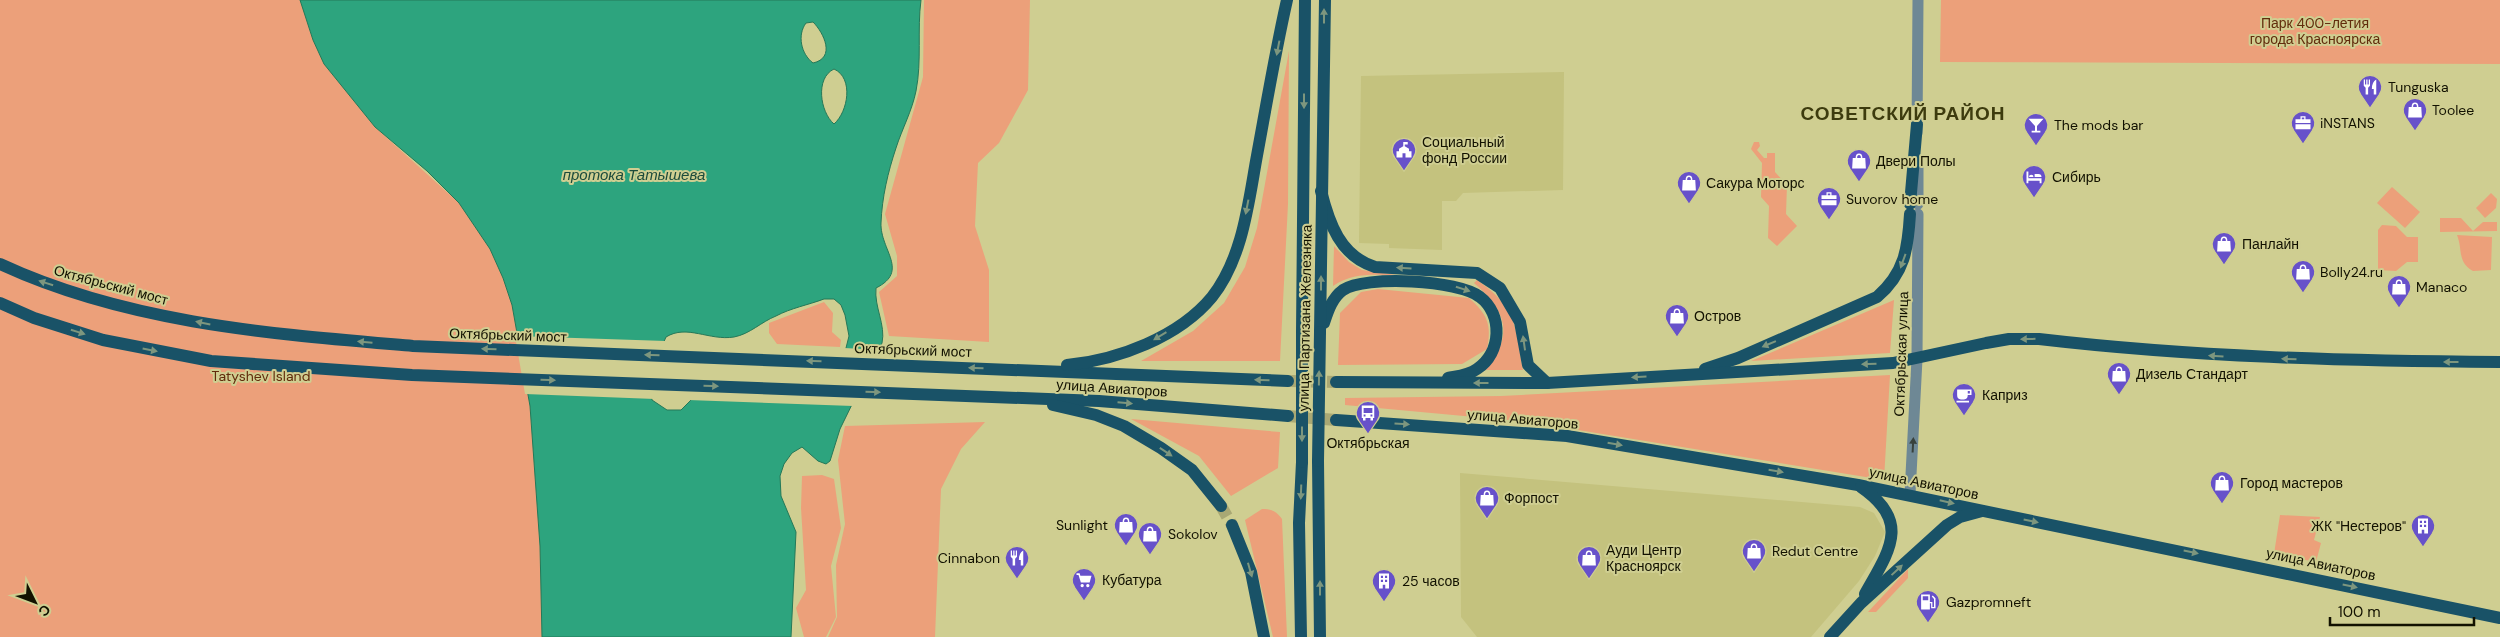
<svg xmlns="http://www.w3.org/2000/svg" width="2500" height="637" viewBox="0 0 2500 637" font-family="'DM Sans',sans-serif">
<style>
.built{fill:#c4c27e}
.green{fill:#eca07a}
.water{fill:#2da47e;stroke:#257858;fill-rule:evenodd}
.pier{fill:#cfce91}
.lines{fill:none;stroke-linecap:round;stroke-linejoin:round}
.primary-tunnel{stroke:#a9a874;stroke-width:12;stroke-dasharray:12 6;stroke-linecap:butt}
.tertiary{stroke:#6e8895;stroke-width:11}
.primary{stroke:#195267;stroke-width:12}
.primary-bridge{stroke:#195267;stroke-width:12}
.oneway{fill:#7d967e}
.oneway2{fill:#37413c}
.labels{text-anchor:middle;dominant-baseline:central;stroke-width:4;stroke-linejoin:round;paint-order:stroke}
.park-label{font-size:14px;fill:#622c0c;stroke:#cfce91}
.poi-label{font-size:14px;fill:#121100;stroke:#cfce91;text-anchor:start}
.street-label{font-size:14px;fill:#121100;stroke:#cfce91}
.water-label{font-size:15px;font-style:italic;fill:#1c4b3b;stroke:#cfce91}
.district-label{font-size:19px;font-weight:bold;letter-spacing:1px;fill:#3d3b0e;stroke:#cfce91}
</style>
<rect width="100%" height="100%" fill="#cfce91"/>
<g class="built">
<polygon points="1564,72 1563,190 1463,193 1456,201 1442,201 1442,250 1389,248 1389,244 1359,243 1361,76"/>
<polygon points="1460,473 1860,507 1874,513 1885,532 1875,556 1859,581 1811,637 1477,637 1461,617"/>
</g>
<g class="green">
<polygon points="0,0 300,0 313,40 324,64 375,127 459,203 490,249 503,278 512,305 530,406 540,546 542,637 0,637"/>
<polygon points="924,0 1030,0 1028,90 999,143 978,163 975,226 989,270 989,342 889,336 879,292 897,276 897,256 885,214 923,77"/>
<polygon points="1941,0 2500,0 2500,64 1940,62"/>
<polygon points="1289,51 1288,204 1280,361 1141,361 1193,331 1224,303 1245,267 1257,228"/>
<polygon points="1754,142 1759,142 1760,146 1757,150 1764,158 1767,158 1767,153 1775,153 1775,172 1787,185 1786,214 1797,226 1777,246 1768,238 1769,206 1761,197 1762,163 1751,149"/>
<polygon points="2392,187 2420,212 2405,228 2377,203"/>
<polygon points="2491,193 2497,199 2496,208 2485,218 2476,208"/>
<polygon points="2440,218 2461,218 2473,231 2483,222 2497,222 2497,231 2440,232"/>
<polygon points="2382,225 2396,226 2407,237 2418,237 2418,262 2407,262 2396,271 2378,270 2378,230"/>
<path d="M2457,235L2492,237L2491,270L2473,271C2457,262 2463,250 2457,235Z"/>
<path d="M1334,246L1349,262L1362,270L1396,275C1373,275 1353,272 1333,286Z"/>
<path d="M1477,280C1517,308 1515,325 1523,370H1486C1514,334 1507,312 1474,283Z"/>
<path d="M1378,289L1469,298C1487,314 1492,324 1487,349L1462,364L1338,365L1340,313L1361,292Z"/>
<polygon points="1894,300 1890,353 1751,361"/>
<polygon points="824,302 833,313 832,332 841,340 840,347 777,344 769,333 769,323"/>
<polygon points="1890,375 1884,480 1529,422 1345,405 1345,398 1501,396"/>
<polygon points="1131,419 1280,432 1278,468 1231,496 1199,456"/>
<polygon points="985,422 961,449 941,489 935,637 828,637 837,617 836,565 845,524 838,460 845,426"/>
<polygon points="822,475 834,479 841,528 831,566 836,617 826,637 804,637 796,608 806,590 801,508 802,476"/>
<path d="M1262,509C1271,509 1276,511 1282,519L1287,637H1273L1245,520Z"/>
<polygon points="2280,515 2320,517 2314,540 2321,543 2316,562 2274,554"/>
<polygon points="1908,569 1908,578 1876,612 1868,612"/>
</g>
<path class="water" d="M300,0H921C917,30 922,61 916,91C912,111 902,129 896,148C888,172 882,197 881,223C880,250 910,271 876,288C874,307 886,325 882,343L840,429L830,461L826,464L818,461L802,447L792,453L784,464L780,476L781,496L796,532L791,637H542L540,546L530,406L512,305L503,278L490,249L459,203L427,171L375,127L324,64L313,40ZM813,22C824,33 836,58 813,63C801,54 797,35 806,23ZM834,69C854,78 848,112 834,124C820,112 815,78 834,69ZM824,299H834L841,305L845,315L849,336L840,372L820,392L698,393L681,410H667L652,400L648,378L666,337C687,324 709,341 734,337C750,334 761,322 776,316C791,308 808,305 824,299Z"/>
<g class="pier">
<polygon points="515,336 666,341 650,378 655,399 525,394"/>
<polygon points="844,348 882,350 853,406 688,400 697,391 818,390 838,370"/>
</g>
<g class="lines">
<g class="primary-tunnel">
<polyline points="1291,381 1336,382"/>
<polyline points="1288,416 1336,420"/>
<polyline points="1221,506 1232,525"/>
</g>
<g class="tertiary">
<polyline points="1917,133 1918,0"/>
<polyline points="1918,164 1918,204"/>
<polyline points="1910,494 1917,359 1918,214"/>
</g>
<g class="primary">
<path d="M1321,191C1329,223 1340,256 1375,267L1477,273L1500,288L1520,322L1528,365L1547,383"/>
<polyline points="1910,204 1917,124"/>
<path d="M0,264C129,324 274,334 413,346L1288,381"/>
<polyline points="0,303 34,318 103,340 211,361 412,375 1099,401 1288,416"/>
<path d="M1324,323C1328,311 1332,298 1343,290C1365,275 1459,280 1480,297C1503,314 1502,353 1477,369C1469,375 1458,376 1448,378"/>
<polyline points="1320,332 1325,0"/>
<polyline points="1302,333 1305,0"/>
<path d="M1067,365C1118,360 1179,337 1212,297C1242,259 1248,206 1256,161C1266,107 1275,53 1287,0"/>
<path d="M1705,369L1738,358L1877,297C1905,273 1908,248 1910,214"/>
<path d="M1336,382L1547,383L1893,363L1986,343L2009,339H2039C2193,357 2346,361 2500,362"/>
<polyline points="1053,405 1096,415 1124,426 1161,448 1192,470 1221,506"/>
<polyline points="1336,420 1567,436 1858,485 2500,618"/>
<polyline points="1318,461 1320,637"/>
<path d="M1861,487C1912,522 1889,551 1865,594"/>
<polyline points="1232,525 1251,572 1264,637"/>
<polyline points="1301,637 1299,523 1302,462"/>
<polyline points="1830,637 1861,603 1947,525 1960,517 1982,511"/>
</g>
<g class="primary-bridge">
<polyline points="1318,461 1320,332"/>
<polyline points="1302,462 1302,333"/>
</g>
</g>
<defs><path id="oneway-solid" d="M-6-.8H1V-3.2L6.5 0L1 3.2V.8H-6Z" transform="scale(1.25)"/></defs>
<g class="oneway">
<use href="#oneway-solid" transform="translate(1324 16) rotate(-90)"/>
<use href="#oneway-solid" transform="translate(1278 48) rotate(101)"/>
<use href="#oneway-solid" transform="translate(1304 101) rotate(90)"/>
<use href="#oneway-solid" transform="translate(1247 207) rotate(101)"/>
<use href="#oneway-solid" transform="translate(1903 261) rotate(110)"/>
<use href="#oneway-solid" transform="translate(1404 268) rotate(-177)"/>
<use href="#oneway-solid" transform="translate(46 283) rotate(-162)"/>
<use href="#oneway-solid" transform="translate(1321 283) rotate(-90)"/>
<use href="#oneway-solid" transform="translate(1463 289) rotate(18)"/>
<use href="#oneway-solid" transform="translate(203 323) rotate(-168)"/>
<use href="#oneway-solid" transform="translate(78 332) rotate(18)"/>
<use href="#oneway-solid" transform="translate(1160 336) rotate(149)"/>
<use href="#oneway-solid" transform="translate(2028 339) rotate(179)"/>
<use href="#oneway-solid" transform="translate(365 342) rotate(-175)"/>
<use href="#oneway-solid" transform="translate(1524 343) rotate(-98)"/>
<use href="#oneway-solid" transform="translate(1769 344) rotate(157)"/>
<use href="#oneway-solid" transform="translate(489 349) rotate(-178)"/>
<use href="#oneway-solid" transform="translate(150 350) rotate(11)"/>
<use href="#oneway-solid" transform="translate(652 355) rotate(-178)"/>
<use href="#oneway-solid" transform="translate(2216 356) rotate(-176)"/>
<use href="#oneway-solid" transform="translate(2289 359) rotate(-178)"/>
<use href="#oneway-solid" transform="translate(814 361) rotate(-178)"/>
<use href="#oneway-solid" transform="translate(2451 362) rotate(-180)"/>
<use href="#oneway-solid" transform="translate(1869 364) rotate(178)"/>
<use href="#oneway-solid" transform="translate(976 368) rotate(-178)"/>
<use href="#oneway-solid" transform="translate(1639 377) rotate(177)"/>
<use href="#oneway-solid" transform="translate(1319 378) rotate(-89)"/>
<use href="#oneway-solid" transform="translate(548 380) rotate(2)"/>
<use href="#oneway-solid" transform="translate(1262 380) rotate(-179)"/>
<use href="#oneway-solid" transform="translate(1481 383) rotate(180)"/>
<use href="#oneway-solid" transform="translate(711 386) rotate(2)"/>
<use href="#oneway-solid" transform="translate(873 392) rotate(2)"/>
<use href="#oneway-solid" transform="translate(1125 403) rotate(5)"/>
<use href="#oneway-solid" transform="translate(1402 424) rotate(4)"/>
<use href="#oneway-solid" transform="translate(1302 434) rotate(90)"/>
<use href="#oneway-solid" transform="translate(1615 444) rotate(10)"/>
<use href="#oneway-solid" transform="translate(1166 452) rotate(34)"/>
<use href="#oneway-solid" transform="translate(1776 471) rotate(10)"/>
<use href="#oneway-solid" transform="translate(1301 492) rotate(92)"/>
<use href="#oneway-solid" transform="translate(1947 502) rotate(13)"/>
<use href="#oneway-solid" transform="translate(2031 521) rotate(12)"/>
<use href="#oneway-solid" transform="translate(2191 552) rotate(12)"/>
<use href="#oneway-solid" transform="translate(1250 570) rotate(74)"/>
<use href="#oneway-solid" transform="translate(1897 570) rotate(-43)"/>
<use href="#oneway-solid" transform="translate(2350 586) rotate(12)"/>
<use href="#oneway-solid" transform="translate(1320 588) rotate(-90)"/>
</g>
<use class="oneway2" href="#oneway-solid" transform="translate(1913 445) rotate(-87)"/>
<defs>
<g id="restaurant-pin" transform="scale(1.25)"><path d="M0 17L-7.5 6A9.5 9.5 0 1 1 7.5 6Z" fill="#6751ca" stroke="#cfce91"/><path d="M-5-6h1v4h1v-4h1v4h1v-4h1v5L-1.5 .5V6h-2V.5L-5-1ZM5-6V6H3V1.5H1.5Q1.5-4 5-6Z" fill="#fff"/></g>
<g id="shop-pin" transform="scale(1.25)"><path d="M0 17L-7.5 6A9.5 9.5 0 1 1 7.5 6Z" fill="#6751ca" stroke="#cfce91"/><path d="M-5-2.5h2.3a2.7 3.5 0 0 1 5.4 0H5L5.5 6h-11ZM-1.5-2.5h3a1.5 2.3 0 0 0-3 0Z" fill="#fff"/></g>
<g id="office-pin" transform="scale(1.25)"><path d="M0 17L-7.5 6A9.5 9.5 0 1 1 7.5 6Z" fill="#6751ca" stroke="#cfce91"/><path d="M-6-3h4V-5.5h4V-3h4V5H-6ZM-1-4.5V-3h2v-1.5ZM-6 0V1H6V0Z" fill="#fff"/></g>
<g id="bar-pin" transform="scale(1.25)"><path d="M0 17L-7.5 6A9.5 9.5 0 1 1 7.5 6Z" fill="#6751ca" stroke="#cfce91"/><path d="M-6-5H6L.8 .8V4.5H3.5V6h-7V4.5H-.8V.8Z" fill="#fff"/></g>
<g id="civic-pin" transform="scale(1.25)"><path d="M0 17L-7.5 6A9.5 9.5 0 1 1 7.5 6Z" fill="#6751ca" stroke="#cfce91"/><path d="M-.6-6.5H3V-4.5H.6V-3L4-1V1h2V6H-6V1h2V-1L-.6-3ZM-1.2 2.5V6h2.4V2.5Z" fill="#fff"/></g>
<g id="hotel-pin" transform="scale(1.25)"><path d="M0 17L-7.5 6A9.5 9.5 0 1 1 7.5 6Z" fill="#6751ca" stroke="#cfce91"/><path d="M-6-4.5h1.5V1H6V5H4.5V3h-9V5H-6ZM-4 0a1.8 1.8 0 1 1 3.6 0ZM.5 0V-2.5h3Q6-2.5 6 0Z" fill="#fff"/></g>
<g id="cafe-pin" transform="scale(1.25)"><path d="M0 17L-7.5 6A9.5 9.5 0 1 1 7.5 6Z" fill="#6751ca" stroke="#cfce91"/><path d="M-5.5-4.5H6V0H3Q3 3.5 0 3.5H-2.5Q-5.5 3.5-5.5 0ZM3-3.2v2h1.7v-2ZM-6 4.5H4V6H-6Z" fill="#fff"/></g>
<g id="bus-pin" transform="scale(1.25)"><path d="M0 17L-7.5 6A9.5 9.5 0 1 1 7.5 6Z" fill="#6751ca" stroke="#cfce91"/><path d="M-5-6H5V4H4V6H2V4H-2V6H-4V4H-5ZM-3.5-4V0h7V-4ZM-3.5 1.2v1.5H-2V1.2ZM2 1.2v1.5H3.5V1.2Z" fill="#fff"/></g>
<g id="building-pin" transform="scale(1.25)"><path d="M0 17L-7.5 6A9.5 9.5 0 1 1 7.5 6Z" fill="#6751ca" stroke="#cfce91"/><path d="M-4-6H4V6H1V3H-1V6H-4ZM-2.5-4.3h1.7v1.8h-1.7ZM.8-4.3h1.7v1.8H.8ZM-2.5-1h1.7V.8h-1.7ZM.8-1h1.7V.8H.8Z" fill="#fff"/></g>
<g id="supermarket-pin" transform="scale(1.25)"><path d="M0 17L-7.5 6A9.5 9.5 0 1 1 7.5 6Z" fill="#6751ca" stroke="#cfce91"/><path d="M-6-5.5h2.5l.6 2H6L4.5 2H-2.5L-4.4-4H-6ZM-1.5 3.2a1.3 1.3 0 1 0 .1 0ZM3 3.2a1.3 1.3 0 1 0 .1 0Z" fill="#fff"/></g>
<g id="fuel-pin" transform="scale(1.25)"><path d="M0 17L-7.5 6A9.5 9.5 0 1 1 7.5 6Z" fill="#6751ca" stroke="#cfce91"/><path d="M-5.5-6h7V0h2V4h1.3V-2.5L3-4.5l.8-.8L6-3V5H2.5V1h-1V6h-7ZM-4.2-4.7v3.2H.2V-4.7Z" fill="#fff"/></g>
</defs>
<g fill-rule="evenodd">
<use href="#restaurant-pin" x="2370" y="87"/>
<use href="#shop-pin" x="2415" y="110"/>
<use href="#office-pin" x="2303" y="123"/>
<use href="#bar-pin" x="2036" y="125"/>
<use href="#civic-pin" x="1404" y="150"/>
<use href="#shop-pin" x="1859" y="161"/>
<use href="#hotel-pin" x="2034" y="177"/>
<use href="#shop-pin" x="1689" y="183"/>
<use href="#office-pin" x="1829" y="199"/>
<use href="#shop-pin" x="2224" y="244"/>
<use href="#shop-pin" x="2303" y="272"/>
<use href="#shop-pin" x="2399" y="287"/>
<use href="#shop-pin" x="1677" y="316"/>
<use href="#shop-pin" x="2119" y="374"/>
<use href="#cafe-pin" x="1964" y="395"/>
<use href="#bus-pin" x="1368" y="413"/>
<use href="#shop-pin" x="2222" y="483"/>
<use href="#shop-pin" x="1487" y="498"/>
<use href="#shop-pin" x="1126" y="525"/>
<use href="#building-pin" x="2423" y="526"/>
<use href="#shop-pin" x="1150" y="534"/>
<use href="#shop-pin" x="1754" y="551"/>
<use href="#restaurant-pin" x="1017" y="558"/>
<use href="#shop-pin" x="1589" y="558"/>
<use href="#supermarket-pin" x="1084" y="580"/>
<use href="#building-pin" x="1384" y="581"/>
<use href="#fuel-pin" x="1928" y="602"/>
</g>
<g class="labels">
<g class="park-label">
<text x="2315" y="23">Парк 400-летия<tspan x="2315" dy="16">города Красноярска</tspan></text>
<text x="261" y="376">Tatyshev Island</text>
</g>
<g class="poi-label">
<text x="2388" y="87">Tunguska</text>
<text x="2432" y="110">Toolee</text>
<text x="2320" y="123">iNSTANS</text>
<text x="2054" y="125">The mods bar</text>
<text x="1422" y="142">Социальный<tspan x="1422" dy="16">фонд России</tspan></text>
<text x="1876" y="161">Двери Полы</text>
<text x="2052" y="177">Сибирь</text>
<text x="1706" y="183">Сакура Моторс</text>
<text x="1846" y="199">Suvorov home</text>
<text x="2242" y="244">Панлайн</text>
<text x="2320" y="272">Bolly24.ru</text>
<text x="2416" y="287">Manaco</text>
<text x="1694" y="316">Остров</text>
<text x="2136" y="374">Дизель Стандарт</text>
<text x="1982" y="395">Каприз</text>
<text x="1368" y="443" text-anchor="middle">Октябрьская</text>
<text x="2240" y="483">Город мастеров</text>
<text x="1504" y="498">Форпост</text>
<text x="1108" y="525" text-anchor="end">Sunlight</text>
<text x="2406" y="526" text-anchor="end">ЖК "Нестеров"</text>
<text x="1168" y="534">Sokolov</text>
<text x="1606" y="550">Ауди Центр<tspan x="1606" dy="16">Красноярск</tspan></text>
<text x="1772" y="551">Redut Centre</text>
<text x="1000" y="558" text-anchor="end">Cinnabon</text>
<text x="1102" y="580">Кубатура</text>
<text x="1402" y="581">25 часов</text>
<text x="1946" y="602">Gazpromneft</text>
</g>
<g class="street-label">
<text transform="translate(111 285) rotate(15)">Октябрьский мост</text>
<text transform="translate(1305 318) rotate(-89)">улица Партизана Железняка</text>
<text transform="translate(508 335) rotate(2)">Октябрьский мост</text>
<text transform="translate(913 350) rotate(2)">Октябрьский мост</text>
<text transform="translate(1901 354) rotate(-88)">Октябрьская улица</text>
<text transform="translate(1112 388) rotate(4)">улица Авиаторов</text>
<text transform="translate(1523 419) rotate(5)">улица Авиаторов</text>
<text transform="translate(1924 483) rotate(12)">улица Авиаторов</text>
<text transform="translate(2321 564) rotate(12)">улица Авиаторов</text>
</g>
<g class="water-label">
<text x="634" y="175">протока Татышева</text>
</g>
<g class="district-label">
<text x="1903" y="113">СОВЕТСКИЙ РАЙОН</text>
</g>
</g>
<g transform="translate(35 602) rotate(132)" stroke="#cfce91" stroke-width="4" paint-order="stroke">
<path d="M0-4L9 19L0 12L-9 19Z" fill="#121100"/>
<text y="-8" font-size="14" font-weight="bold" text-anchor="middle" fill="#121100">С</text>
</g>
<path d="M2330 617v8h144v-8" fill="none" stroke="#121100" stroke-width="2.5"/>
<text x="2338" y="617" font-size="15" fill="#121100" stroke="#cfce91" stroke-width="4" paint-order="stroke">100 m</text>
</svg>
